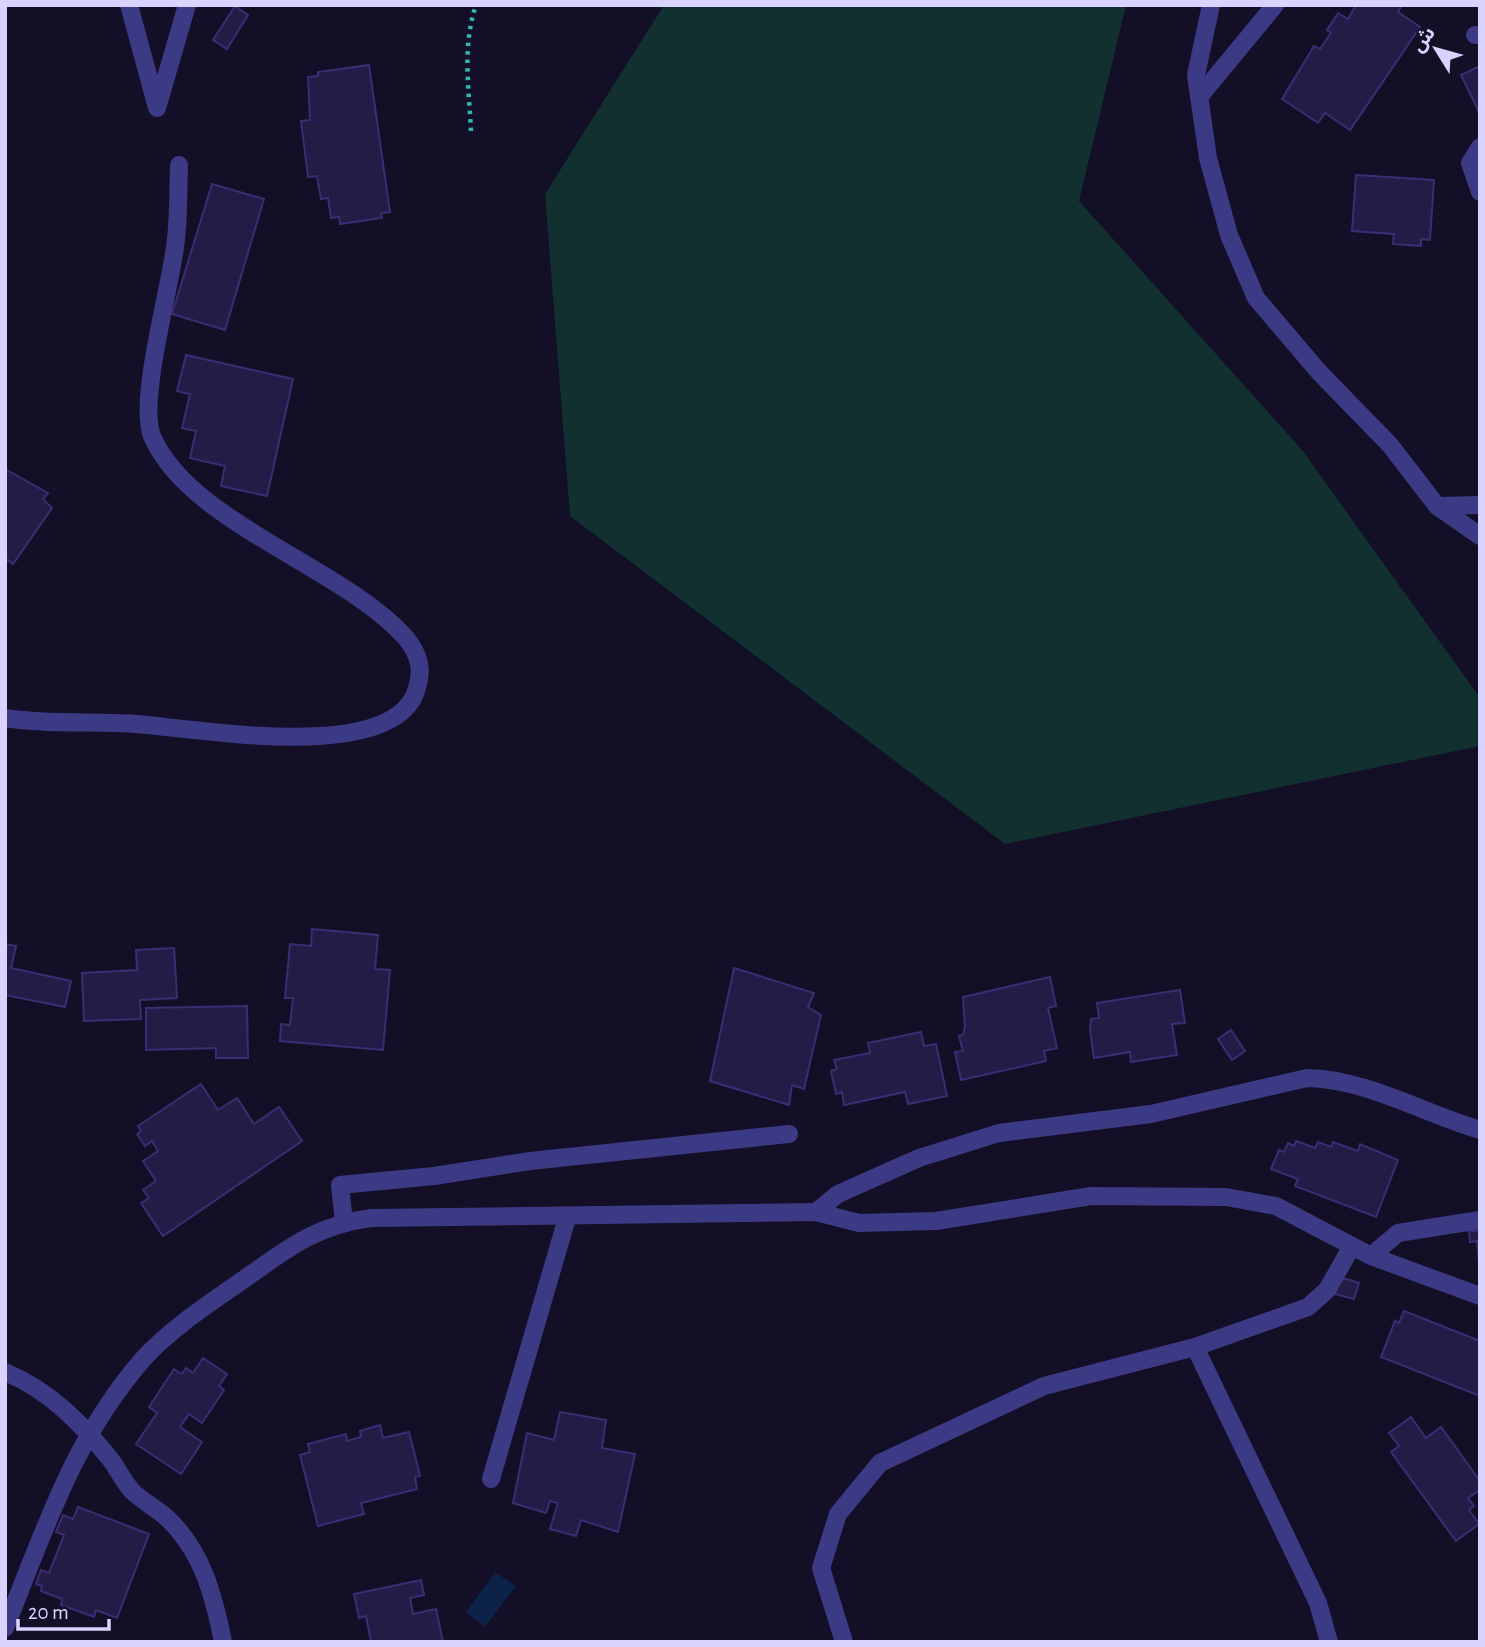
<svg xmlns="http://www.w3.org/2000/svg" width="1485" height="1647" viewBox="0 0 1485 1647" font-family="'Alegreya Sans','Noto Sans Arabic',sans-serif">
<style>
.green{fill:#12302f}
.water{fill:#0c2248}
.building{fill:#241b47;stroke:#3b2d73;stroke-width:2}
.lines{fill:none;stroke-linecap:round;stroke-linejoin:round}
.path{stroke:#2fb8b0;stroke-width:4.5;stroke-dasharray:3.5 5;stroke-linecap:butt}
.minor{stroke:#3d3a85;stroke-width:18}
</style>
<rect width="100%" height="100%" fill="#130f26"/>
<polygon class="green" points="664,5 1126,5 1079,201 1303,451 1480,698 1480,746 1005,844 570,516 545,194"/>
<polygon class="water" points="495,1572 516,1586 485,1627 466,1612"/>
<g class="building">
<polygon points="1356,5 1402,5 1398,12 1420,27 1350,130 1325,113 1318,123 1282,99 1314,46 1320,49 1331,33 1327,30 1338,13 1348,19"/>
<polygon points="235,6 248,15 227,49 213,40"/>
<polygon points="369,65 390,212 381,213 382,218 340,224 339,217 331,218 328,198 321,199 317,176 308,177 301,121 310,120 308,77 318,76 318,72"/>
<polygon points="1480,66 1480,114 1461,75"/>
<polygon points="1356,175 1434,180 1430,240 1421,239 1421,246 1393,244 1394,234 1352,231"/>
<polygon points="212,184 264,199 225,330 172,314"/>
<polygon points="186,355 293,379 267,496 221,486 225,466 190,458 196,431 182,428 190,394 177,391"/>
<polygon points="5,469 48,493 43,499 52,508 13,564 5,558"/>
<polygon points="312,929 378,935 375,969 390,970 383,1050 280,1041 281,1024 290,1025 293,998 285,998 290,944 311,946"/>
<polygon points="5,944 16,946 11,968 71,981 65,1007 5,995"/>
<polygon points="174,948 177,998 140,1000 141,1019 84,1021 82,973 137,970 136,950"/>
<polygon points="734,968 814,993 808,1007 821,1015 804,1089 792,1085 789,1105 710,1081"/>
<polygon points="1050,977 1056,1006 1048,1008 1057,1048 1044,1051 1046,1061 961,1080 955,1052 963,1051 959,1036 963,1035 965,1027 963,997"/>
<polygon points="1180,990 1185,1023 1172,1024 1177,1055 1131,1062 1130,1052 1094,1058 1090,1030 1091,1019 1099,1018 1097,1003"/>
<polygon points="247,1006 248,1058 216,1058 216,1048 146,1050 146,1008"/>
<polygon points="1231,1030 1245,1051 1232,1060 1218,1039"/>
<polygon points="921,1032 924,1046 936,1044 947,1096 908,1104 905,1092 844,1105 842,1092 836,1094 831,1071 837,1069 834,1060 870,1053 868,1043"/>
<polygon points="201,1084 218,1110 237,1098 254,1124 279,1107 302,1141 163,1236 141,1203 149,1198 143,1190 156,1181 143,1161 158,1151 152,1141 145,1146 137,1134 141,1131 138,1126"/>
<polygon points="1296,1141 1315,1148 1318,1142 1331,1147 1333,1142 1358,1151 1360,1144 1398,1160 1376,1217 1295,1186 1298,1179 1271,1169 1279,1150 1284,1152 1288,1143 1294,1146"/>
<polygon points="1469,1231 1480,1231 1480,1274 1477,1241 1470,1242"/>
<polygon points="1340,1277 1359,1283 1354,1299 1335,1294"/>
<polygon points="1404,1311 1480,1341 1480,1396 1381,1357 1395,1321 1399,1323"/>
<polygon points="203,1358 227,1374 219,1386 224,1390 202,1423 189,1414 180,1427 202,1442 181,1474 136,1444 157,1413 149,1407 174,1369 182,1374 186,1368 193,1373"/>
<polygon points="560,1412 606,1420 602,1448 635,1454 618,1532 581,1520 576,1536 550,1529 558,1503 550,1501 546,1513 513,1503 527,1433 554,1440"/>
<polygon points="1411,1417 1426,1438 1441,1427 1480,1481 1480,1490 1468,1498 1474,1506 1469,1510 1479,1524 1456,1541 1391,1452 1399,1446 1389,1433"/>
<polygon points="380,1425 383,1438 409,1432 420,1476 415,1477 417,1489 361,1503 364,1514 318,1526 300,1455 310,1452 308,1444 346,1434 347,1441 361,1437 360,1431"/>
<polygon points="78,1507 149,1534 117,1618 96,1610 94,1617 61,1605 62,1599 41,1591 42,1586 36,1584 41,1570 49,1573 64,1535 56,1532 63,1515 73,1519"/>
<polygon points="421,1580 424,1595 410,1598 413,1614 436,1609 443,1642 371,1642 366,1616 359,1618 354,1594"/>
</g>
<g class="lines">
<path class="path" d="M471,131C469,89 462,46 476,5"/>
<g class="minor">
<polyline points="129,5 157,108 187,5"/>
<polyline points="1211,5 1196,75 1208,158 1229,235 1256,298 1319,372 1390,445 1437,506 1480,536"/>
<polyline points="1475,35 1480,35"/>
<polyline points="1199,97 1275,5"/>
<polyline points="1480,147 1470,163 1480,192"/>
<polyline points="1437,506 1480,505"/>
<path d="M5,718C49,725 93,721 136,724C196,728 396,766 417,688C423,669 419,654 406,638C342,566 189,523 152,436C138,402 170,288 175,247C179,220 178,192 179,165"/>
<path d="M816,1212L838,1194L919,1158L999,1133L1151,1114L1307,1078C1366,1079 1423,1113 1480,1130"/>
<polyline points="344,1222 340,1185 434,1176 530,1161 789,1134"/>
<polyline points="1371,1256 1398,1233 1480,1220"/>
<polyline points="1195,1347 1318,1603 1329,1642"/>
<path d="M5,1372C49,1390 81,1423 111,1460C118,1470 124,1482 132,1491C142,1501 156,1508 166,1517C202,1550 214,1596 223,1642"/>
<polyline points="491,1479 567,1218"/>
<path d="M5,1628C45,1530 72,1441 143,1359C170,1329 210,1303 243,1280C287,1249 316,1225 371,1218L816,1212L859,1223L936,1221L1091,1196L1226,1197L1276,1206L1371,1256L1480,1296"/>
<polyline points="844,1642 821,1568 838,1514 880,1463 1044,1386 1195,1347 1308,1307 1327,1290 1352,1246"/>
</g>
</g>
<rect width="1485" height="1647" fill="none" stroke="#d9d4ff" stroke-width="14"/>
<g transform="translate(1436 49) rotate(307)" stroke="#130f26" stroke-width="5" paint-order="stroke">
<path d="M0-5L12 26L0 18L-12 26Z" fill="#d9d4ff"/>
<text y="-10" font-size="19" font-weight="bold" text-anchor="middle" fill="#d9d4ff">ش</text>
</g>
<path d="M18 1619v10h91v-10" fill="none" stroke="#d9d4ff" stroke-width="3.5"/>
<text x="28" y="1619" font-size="21" fill="#d9d4ff" stroke="#130f26" stroke-width="5" paint-order="stroke">20 m</text>
</svg>
